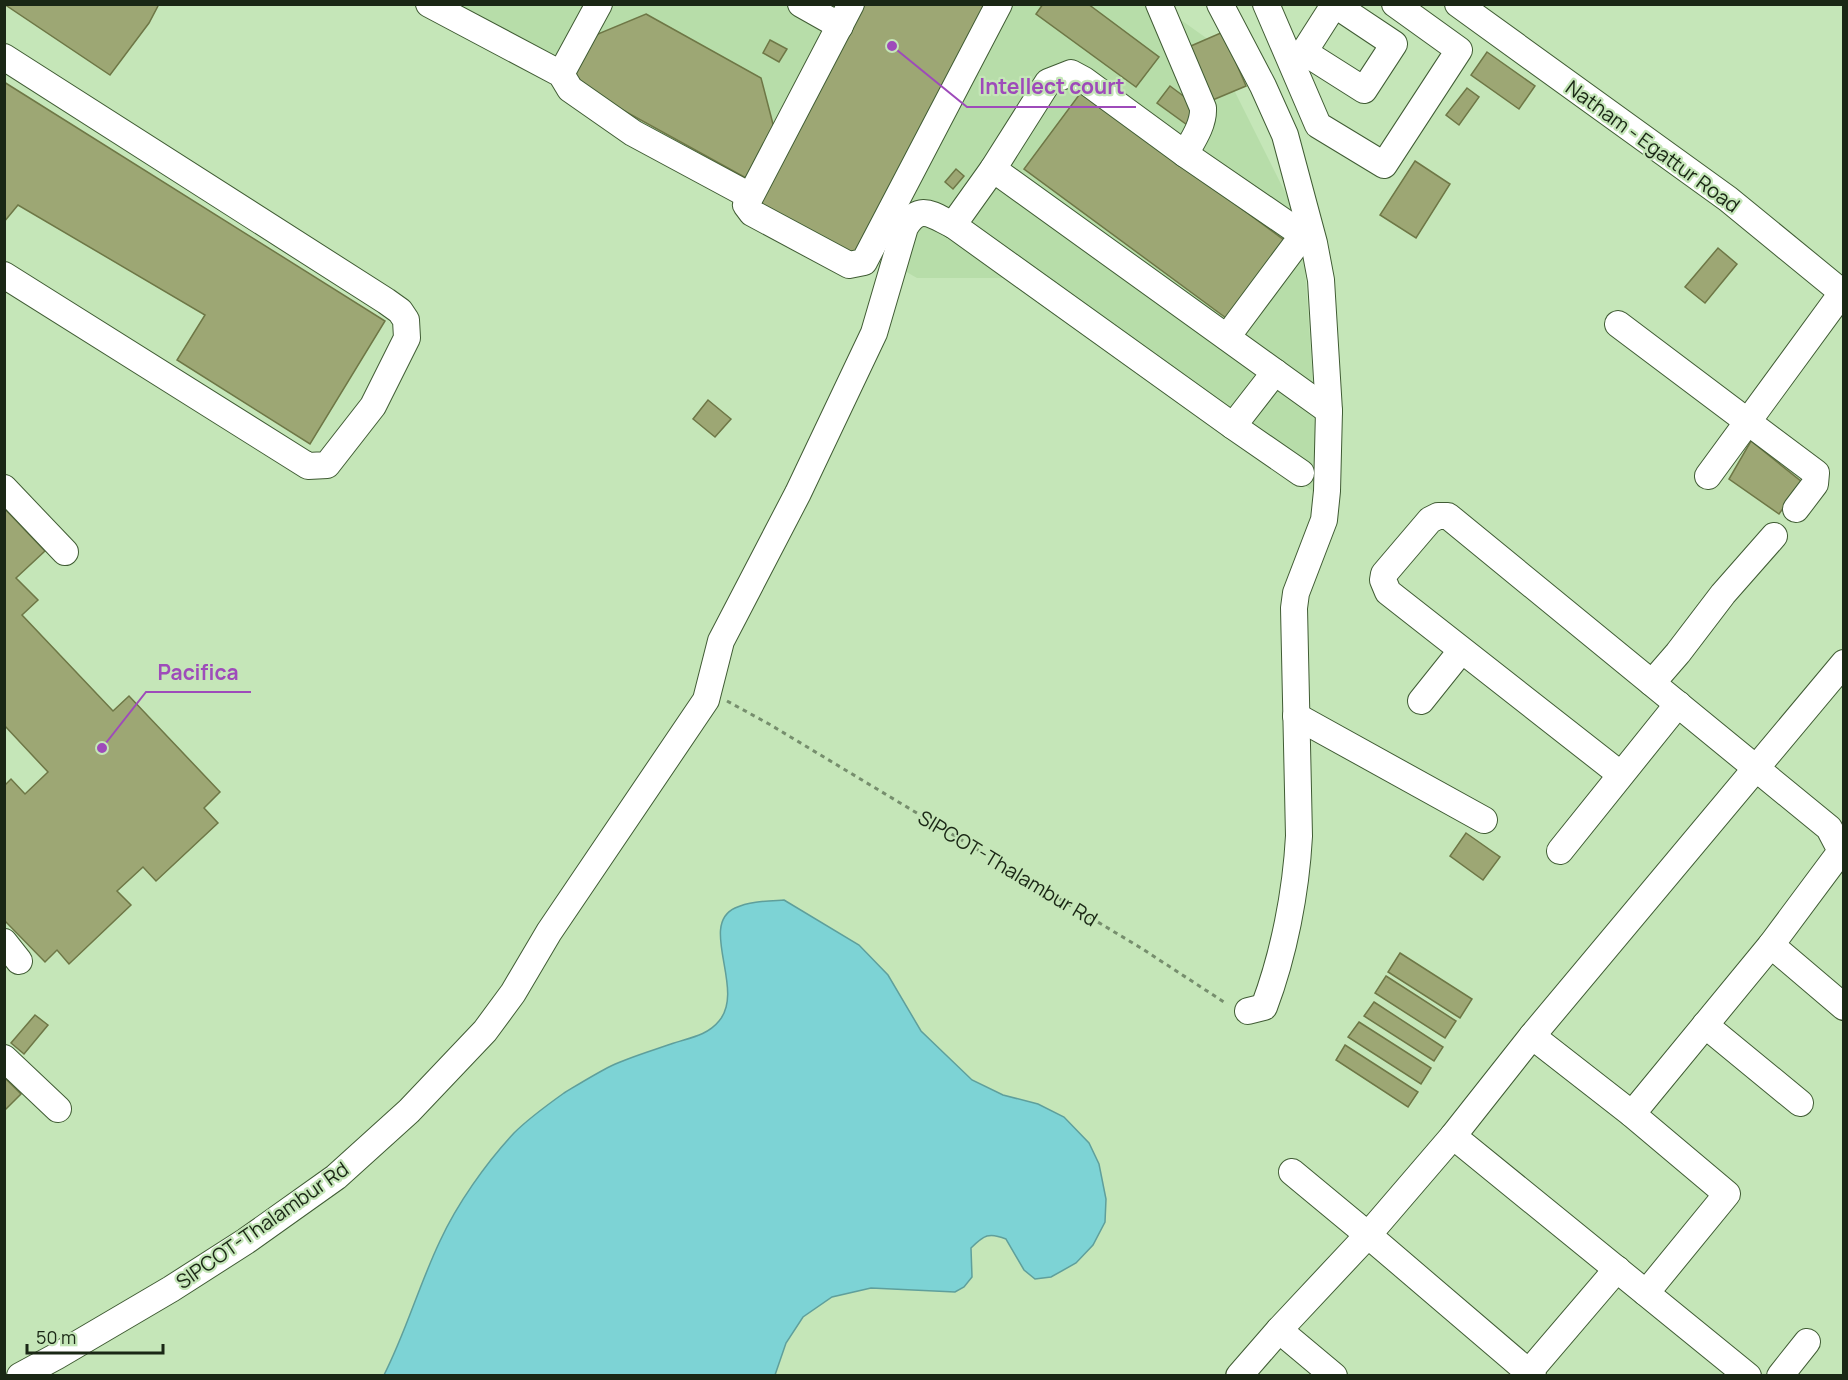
<svg xmlns="http://www.w3.org/2000/svg" width="1848" height="1380" viewBox="0 0 1848 1380" font-family="Manrope,sans-serif">
<style>
.built{fill:#b7dda9}
.water{fill:#7dd3d5;stroke:#5f9f9b;stroke-width:1.5}
.building{fill:#9da774;stroke:#6e7746;stroke-width:1.5}
.lines{fill:none;stroke-linecap:round;stroke-linejoin:round}
.minor-casing{stroke:#405c34;stroke-width:28}
.path{stroke:#768e6d;stroke-width:3;stroke-dasharray:4.5 4.5;stroke-linecap:butt}
.minor{stroke:#fff;stroke-width:26}
.labels{text-anchor:middle;dominant-baseline:central;stroke-width:4.5;stroke-linejoin:round;paint-order:stroke}
.street-label{font-size:20px;fill:#1a2715;stroke:#c5e6b8}
.leader{fill:none;stroke:#9e4bba;stroke-width:2}
.callout-dot{fill:#9e4bba;stroke:#c5e6b8;stroke-width:2}
.callout-label{font-size:21px;text-anchor:middle;font-weight:bold;fill:#9e4bba;stroke:#c5e6b8;stroke-width:4.5;stroke-linejoin:round;paint-order:stroke}
</style>
<rect width="100%" height="100%" fill="#c5e6b8"/>
<polygon class="built" points="416,5 1160,5 1209,40 1302,226 1321,497 1015,278 917,278 550,69"/>
<path class="water" d="M784,900L859,945L888,975L921,1031L972,1080L1003,1095L1038,1104L1064,1117L1089,1143L1099,1164L1106,1199L1105,1222L1093,1245L1076,1263L1051,1277L1035,1279L1024,1270L1006,1239C989,1232 984,1235 971,1248L972,1277L964,1287L955,1292L871,1288L832,1297L803,1317L786,1343L775,1375H384C406,1332 419,1285 440,1241C457,1204 486,1163 514,1133C526,1121 550,1103 564,1093C579,1084 595,1074 611,1066C630,1057 651,1051 671,1044C688,1038 707,1036 719,1021C746,990 698,925 735,908C750,901 769,901 784,900Z"/>
<g class="building">
<polygon points="4,4 159,4 149,23 110,75"/>
<polygon points="860,4 989,4 852,257 753,207"/>
<polygon points="1043,4 1088,4 1159,57 1136,87 1036,14"/>
<polygon points="646,14 761,78 774,128 746,178 568,80 593,36"/>
<polygon points="1223,32 1246,86 1208,102 1184,49"/>
<polygon points="770,40 787,49 779,62 763,53"/>
<polygon points="1487,52 1535,86 1519,109 1471,75"/>
<polygon points="4,82 385,321 310,444 177,360 205,315 18,205 4,222"/>
<polygon points="1170,86 1202,110 1190,127 1157,103"/>
<polygon points="1467,88 1479,97 1459,125 1446,115"/>
<polygon points="1082,91 1284,240 1226,318 1024,169"/>
<polygon points="1415,161 1450,184 1416,238 1380,215"/>
<polygon points="956,169 964,176 953,189 945,182"/>
<polygon points="1718,248 1737,264 1705,303 1685,287"/>
<polygon points="708,400 731,419 715,437 693,419"/>
<polygon points="1751,441 1802,482 1779,514 1729,479"/>
<polygon points="4,508 45,551 16,578 38,600 22,615 113,711 129,696 220,792 204,808 218,823 156,881 143,867 117,891 131,905 69,964 57,950 45,962 4,920 4,786 11,779 25,794 48,772 4,725"/>
<polygon points="1466,833 1500,857 1483,880 1450,856"/>
<polygon points="1400,953 1472,999 1460,1018 1388,972"/>
<polygon points="1386,976 1456,1021 1445,1038 1375,993"/>
<polygon points="1374,1002 1443,1047 1434,1061 1364,1016"/>
<polygon points="35,1015 48,1025 24,1054 11,1043"/>
<polygon points="1359,1022 1431,1068 1421,1084 1348,1037"/>
<polygon points="1345,1045 1418,1092 1408,1107 1336,1060"/>
<polygon points="4,1077 21,1094 4,1111"/>
</g>
<g class="lines">
<g class="minor-casing">
<g id="minor">
<polyline points="429,4 561,74 570,89 633,133 750,196"/>
<polyline points="801,4 840,26"/>
<polyline points="851,4 746,205 752,213 849,265 864,262 999,4"/>
<path d="M1159,4L1203,108C1204,124 1193,140 1185,154"/>
<path d="M1220,4L1263,86L1285,135L1314,243L1321,280L1329,411L1327,491L1324,520L1296,593L1294,608L1299,836C1296,892 1284,954 1264,1007L1248,1011"/>
<polyline points="1266,4 1318,125 1384,165 1459,50 1395,4"/>
<polyline points="1458,4 1728,199 1844,294"/>
<polyline points="1343,10 1334,5 1304,52 1364,90 1394,44 1343,10 1346,4"/>
<polyline points="4,57 386,301 400,311 406,320 407,338 373,406 327,465 308,466 4,275"/>
<polyline points="561,74 599,4"/>
<polyline points="993,169 1048,82 1071,73 1084,80 1185,154 1303,235 1227,337"/>
<polyline points="1618,324 1816,473 1815,484 1796,509"/>
<polyline points="1233,426 1275,372"/>
<polyline points="1301,473 1233,426 953,225 993,169 1329,411"/>
<polyline points="1708,476 1842,293"/>
<polyline points="4,488 65,552"/>
<polyline points="1652,683 1678,653 1723,594 1774,536"/>
<polyline points="1421,701 1461,651"/>
<polyline points="1296,716 1484,820"/>
<polyline points="1620,774 1388,592 1383,580 1384,574 1430,520 1438,516 1448,516 1829,828 1841,851 1771,945 1632,1114"/>
<polyline points="1560,851 1678,704"/>
<polyline points="4,942 19,961"/>
<polyline points="1771,945 1844,1007"/>
<polyline points="1705,1025 1800,1103"/>
<polyline points="1532,1036 1632,1114 1727,1194 1646,1293"/>
<polyline points="4,1058 58,1109"/>
<polyline points="1292,1172 1368,1235 1453,1136"/>
<polyline points="1279,1330 1334,1376"/>
<polyline points="1529,1372 1617,1269"/>
<path d="M20,1376L57,1356L171,1289L246,1241L336,1177L409,1111L485,1031L513,993L549,932L706,700L721,641L798,493L874,333L905,227C920,203 932,215 953,225"/>
<polyline points="1239,1376 1279,1330 1368,1235 1533,1376"/>
<polyline points="1748,1376 1453,1136 1532,1036 1844,663"/>
<polyline points="1780,1376 1807,1342"/>
</g>
</g>
<polyline class="path" points="727,701 769,724 1141,948 1227,1004"/>
<use href="#minor" class="minor"/>
</g>
<g class="labels">
<g class="street-label">
<text transform="translate(1653 146) rotate(36)">Natham - Egattur Road</text>
<text transform="translate(1008 868) rotate(31)">SIPCOT-Thalambur Rd</text>
<text transform="translate(262 1225) rotate(-35)">SIPCOT-Thalambur Rd</text>
</g>
</g>
<path class="leader" d="M892 46L967 107H1136M102 748L146 692H251"/>
<g class="callout-dot">
<circle cx="892" cy="46" r="6"/>
<circle cx="102" cy="748" r="6"/>
</g>
<g class="callout-label">
<text x="1052" y="94">Intellect court</text>
<text x="198" y="680">Pacifica</text>
</g>
<rect width="1848" height="1380" fill="none" stroke="#1a2715" stroke-width="12"/>
<path d="M27 1344v9h136v-9" fill="none" stroke="#1a2715" stroke-width="3"/>
<text x="36" y="1344" font-size="18" fill="#1a2715" stroke="#c5e6b8" stroke-width="4.5" paint-order="stroke">50 m</text>
</svg>
